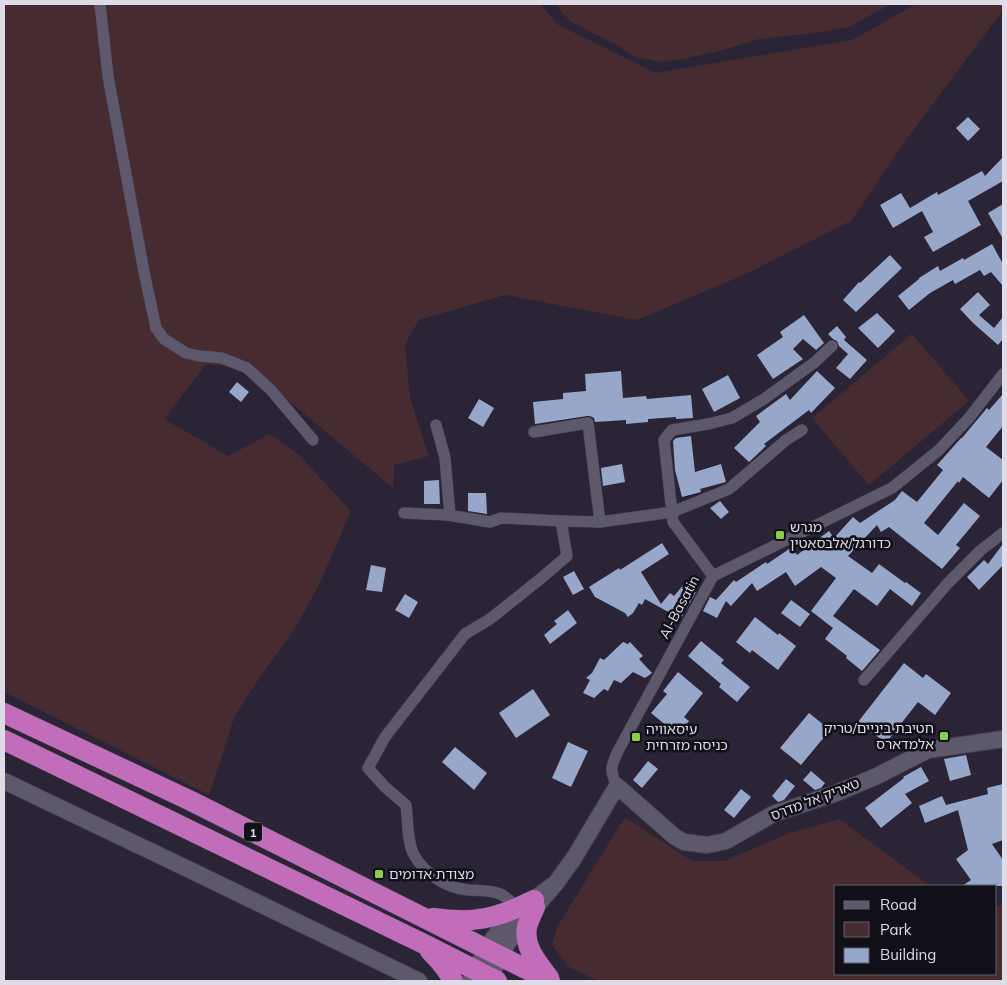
<svg xmlns="http://www.w3.org/2000/svg" width="1007" height="985" viewBox="0 0 1007 985" font-family="Mulish,'Noto Sans Hebrew',sans-serif">
<style>
.green{fill:#462b31}
.building{fill:#96a7ca}
.lines{fill:none;stroke-linecap:round;stroke-linejoin:round}
.street-casing{stroke:#433f4e;stroke-width:12}
.secondary-casing{stroke:#433f4e;stroke-width:18}
.highway-casing{stroke:#433f4e;stroke-width:21}
.street{stroke:#5d586c;stroke-width:11}
.secondary{stroke:#5d586c;stroke-width:16}
.highway{stroke:#c26db9;stroke-width:20}
.poi-dot{fill:#8ace47;stroke:#110f17;stroke-width:2}
.labels{text-anchor:middle;dominant-baseline:central;stroke-width:5;stroke-linejoin:round;paint-order:stroke}
.shield{fill:#110f17;stroke:#a19ea9;stroke-width:1}
.shield-label{font-size:12px;font-weight:bold;fill:#dfdce8}
.poi-label{font-size:14px;fill:#dfdce8;stroke:#110f17;text-anchor:start}
.street-label{font-size:14px;fill:#dfdce8;stroke:#110f17}
</style>
<rect width="100%" height="100%" fill="#2a2436"/>
<g class="green">
<polygon points="4,4 540,4 557,24 656,73 852,40 916,4 1003,4 1003,10 905,141 851,221 746,274 637,320 505,295 419,320 405,344 410,398 429,456 394,465 393,488 252,370 206,364 164,419 228,456 269,434 298,454 351,511 319,585 294,630 260,677 235,715 209,795 4,692"/>
<polygon points="555,4 891,4 849,27 815,33 759,39 719,51 684,59 660,62 632,56 613,42 610,42 570,21"/>
<polygon points="912,334 969,401 869,485 812,418"/>
<polygon points="625,817 692,861 725,861 787,834 839,819 930,886 836,886 836,974 996,974 996,906 1003,904 1003,981 599,981 570,968 552,945 557,927"/>
</g>
<g class="building">
<polygon points="968,117 980,129 968,141 956,128"/>
<polygon points="1003,157 1003,181 968,201 981,225 933,252 924,237 933,232 922,211 893,228 880,205 901,193 910,208 937,192 938,195 982,171 985,176"/>
<polygon points="1003,204 1003,239 988,213"/>
<polygon points="992,244 1003,264 1003,286 991,272 984,276 980,270 955,284 953,280 930,293 909,310 898,296 919,279 919,278 938,266 940,271 963,258 964,260"/>
<polygon points="890,255 902,268 856,312 843,300 859,282 860,283"/>
<polygon points="978,292 990,305 979,315 994,328 1003,317 1003,339 998,345 972,322 960,309"/>
<polygon points="877,313 895,331 878,348 858,328"/>
<polygon points="804,315 824,343 816,350 803,339 793,349 803,359 773,379 757,355 783,337 780,332"/>
<polygon points="837,326 846,337 844,340 867,360 850,379 836,368 848,354 839,346 837,341 833,339 828,334"/>
<polygon points="621,371 623,398 646,396 647,399 691,395 693,418 676,419 676,417 648,419 648,422 626,424 626,420 595,422 594,418 590,416 587,416 535,424 533,402 563,399 563,393 586,391 585,374"/>
<polygon points="817,371 835,388 811,413 809,410 764,444 766,446 749,462 734,448 760,422 756,416 786,394 790,400"/>
<polygon points="728,375 740,398 714,412 702,389"/>
<polygon points="237,382 249,392 241,402 229,392"/>
<polygon points="1003,394 1003,426 986,447 1003,460 1003,480 989,498 963,477 959,483 958,481 924,523 938,535 964,503 980,516 956,545 960,548 942,569 889,527 881,532 877,525 848,556 872,573 879,564 905,583 906,582 921,593 912,606 890,589 877,606 854,589 833,616 880,650 862,671 846,658 847,656 825,639 833,628 811,611 836,578 821,567 795,586 786,572 757,591 752,583 731,606 726,601 717,618 703,611 710,597 716,600 734,580 736,582 766,562 767,564 792,547 797,555 829,531 834,538 853,517 860,523 895,500 902,491 917,502 943,470 937,465 961,438 962,438 987,408 989,410"/>
<polygon points="479,399 494,408 483,427 468,418"/>
<polygon points="691,436 695,472 721,464 726,482 700,489 701,492 682,497 675,470 673,441 676,438"/>
<polygon points="622,464 625,482 603,486 601,468"/>
<polygon points="439,480 440,504 424,504 424,481"/>
<polygon points="468,493 486,493 487,514 468,511"/>
<polygon points="720,501 729,512 721,519 710,508"/>
<polygon points="662,543 669,554 641,572 661,604 670,593 674,596 685,583 696,592 680,620 672,614 645,599 642,605 639,603 633,613 628,617 625,613 595,597 589,587 619,568 620,570"/>
<polygon points="1003,544 1003,565 979,590 967,577 984,560 988,564"/>
<polygon points="371,565 386,568 382,592 366,590"/>
<polygon points="574,571 584,589 573,595 563,577"/>
<polygon points="405,594 418,602 409,618 395,610"/>
<polygon points="791,600 810,614 800,627 781,613"/>
<polygon points="568,610 577,623 550,644 544,635 557,624 554,621"/>
<polygon points="755,617 778,635 779,633 796,646 778,670 752,650 750,653 736,642"/>
<polygon points="701,641 724,660 721,663 750,687 737,702 719,687 721,684 688,656"/>
<polygon points="623,642 628,644 630,642 643,656 639,659 652,673 645,678 633,672 621,683 614,680 608,691 604,689 594,698 583,693 590,680 586,678 592,673 600,658 604,660"/>
<polygon points="904,663 923,678 926,674 951,693 935,715 918,702 886,743 858,722"/>
<polygon points="678,672 703,693 684,717 689,721 678,735 651,713 667,694 663,691"/>
<polygon points="533,689 550,715 516,738 499,713"/>
<polygon points="809,713 830,730 801,765 780,748"/>
<polygon points="568,742 588,751 571,787 552,778"/>
<polygon points="455,747 487,773 474,790 442,762"/>
<polygon points="966,755 971,775 950,781 944,759"/>
<polygon points="648,761 658,769 642,788 633,780"/>
<polygon points="921,767 929,781 905,794 912,803 881,828 865,808 904,778 903,777"/>
<polygon points="811,771 825,783 821,788 815,790 803,780"/>
<polygon points="786,779 795,786 784,800 778,802 772,796"/>
<polygon points="1003,784 1003,840 992,844 1003,860 1003,886 962,886 971,880 956,859 968,850 958,810 925,823 919,806 942,796 946,805 988,794 987,788"/>
<polygon points="741,789 751,797 734,818 724,810"/>
</g>
<g class="lines">
<g class="street-casing">
<g id="street">
<polyline points="100,4 108,76 144,272 156,328 164,339 186,353 199,356 222,358 247,368 271,390 313,440"/>
<polyline points="436,425 445,458 450,515"/>
<polyline points="534,432 588,423 600,522"/>
<polyline points="404,513 448,515 490,522 501,518 561,521"/>
<polyline points="713,576 673,522 664,440 672,430 708,424 732,418 764,399 815,362 832,346"/>
<polyline points="864,680 948,583 981,550 1003,533"/>
<path d="M617,786C609,769 611,767 618,751L713,576L892,488L939,450L969,418L1003,374"/>
<path d="M519,911C502,889 493,891 468,890C446,888 425,874 414,855C407,842 408,820 406,805L385,787L368,768L385,737L465,634L490,619L539,580L567,556L561,521L600,522L672,512L729,489L786,440L802,430"/>
</g>
</g>
<g class="secondary-casing">
<g id="secondary">
<polyline points="4,781 190,870 419,981"/>
<polyline points="556,883 574,858 617,786 675,837 684,842 707,845 726,841 773,814 834,794 877,776 928,750 1003,739"/>
<path d="M470,981C479,964 486,946 499,931C515,912 536,898 556,883L517,929L507,944L488,981"/>
</g>
</g>
<g class="highway-casing">
<g id="highway">
<polyline points="4,713 191,801 550,981"/>
<polyline points="4,740 424,944 497,981"/>
<path d="M535,907C532,914 529,920 527,927C523,947 538,963 549,978"/>
<path d="M433,918C448,920 464,922 479,919C498,917 518,908 534,900"/>
<path d="M430,951C439,960 448,970 453,981"/>
</g>
</g>
<use href="#street" class="street"/>
<use href="#secondary" class="secondary"/>
<use href="#highway" class="highway"/>
</g>
<g class="poi-dot">
<rect x="775" y="530" width="10" height="10" rx="2.5"/>
<rect x="939" y="731" width="10" height="10" rx="2.5"/>
<rect x="631" y="732" width="10" height="10" rx="2.5"/>
<rect x="374" y="869" width="10" height="10" rx="2.5"/>
</g>
<g class="labels">
<rect class="shield" x="244" y="822.5" width="18" height="19" rx="4"/>
<g class="shield-label">
<text x="253" y="832">1</text>
</g>
<g class="poi-label">
<text x="790" y="527">מגרש<tspan x="790" dy="16">כדורגל/אלבסאטין</tspan></text>
<text x="934" y="728" text-anchor="end">חטיבת ביניים/טריק<tspan x="934" dy="16">אלמדארס</tspan></text>
<text x="646" y="729">עיסאוויה<tspan x="646" dy="16">כניסה מזרחית</tspan></text>
<text x="389" y="874">מצודת אדומים</text>
</g>
<g class="street-label">
<text transform="translate(679 607) rotate(-62)">Al-Basatin</text>
<text transform="translate(815 799) rotate(-21)">טאריק אל מדרס</text>
</g>
</g>
<rect width="1007" height="985" fill="none" stroke="#dfdce8" stroke-width="10"/>
<rect x="834" y="885" width="162" height="90" fill="#110f17" stroke="#63616b"/>
<rect x="844" y="901" width="25" height="8" fill="#5d586c" stroke="#63616b"/>
<text x="880" y="910" font-size="15" fill="#dfdce8">Road</text>
<rect x="844" y="922" width="25" height="15" fill="#462b31" stroke="#63616b"/>
<text x="880" y="935" font-size="15" fill="#dfdce8">Park</text>
<rect x="844" y="948" width="25" height="15" fill="#96a7ca" stroke="#63616b"/>
<text x="880" y="960" font-size="15" fill="#dfdce8">Building</text>
</svg>
